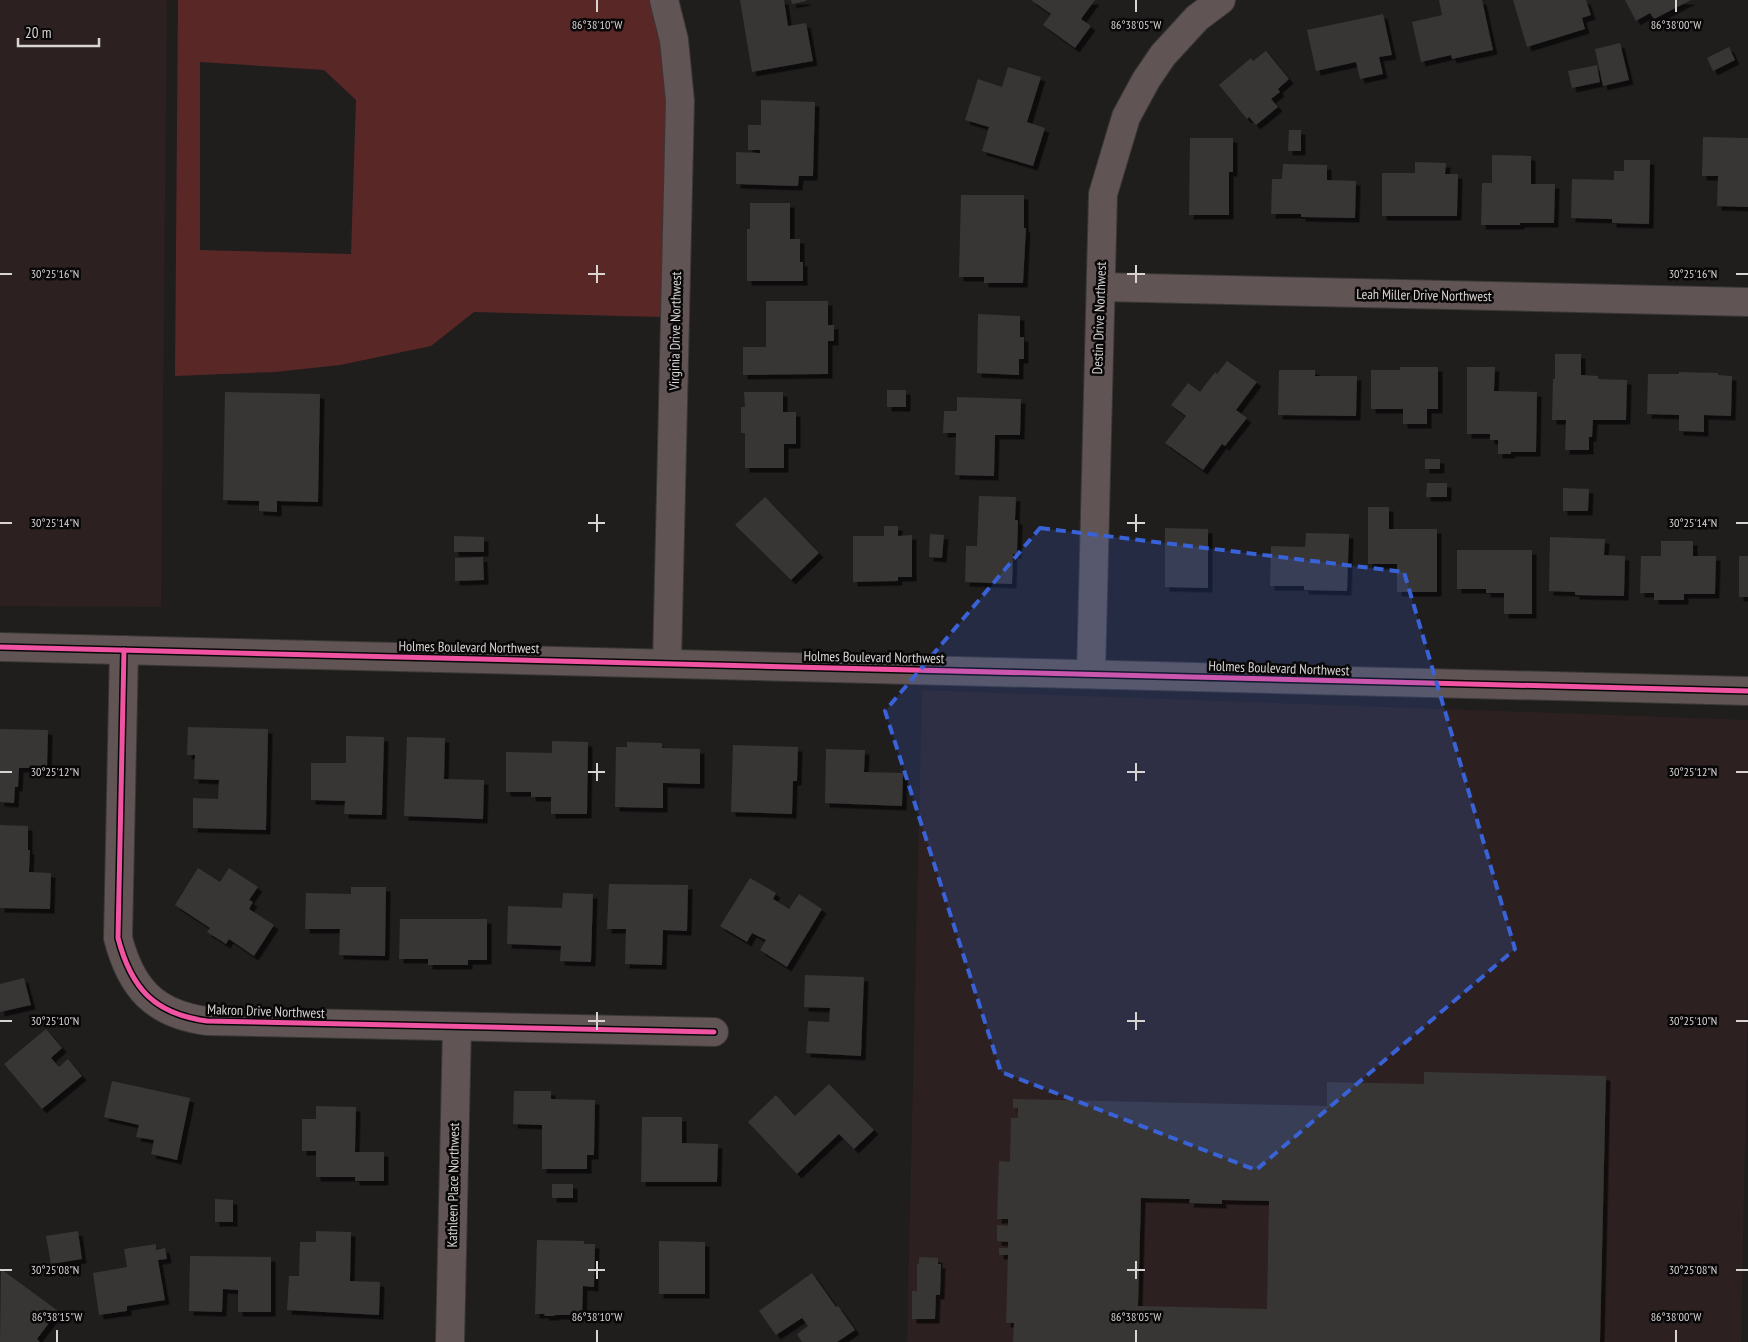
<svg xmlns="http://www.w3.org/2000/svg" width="1748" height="1342" viewBox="0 0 1748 1342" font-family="'PT Sans Narrow',sans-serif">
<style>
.built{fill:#2c2120}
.green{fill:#5a2727;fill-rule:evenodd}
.building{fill:#383535;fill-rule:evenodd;filter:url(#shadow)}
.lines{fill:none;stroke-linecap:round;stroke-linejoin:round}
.minor-casing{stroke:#393737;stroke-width:30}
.minor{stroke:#605454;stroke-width:28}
.cycleway-casing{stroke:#090707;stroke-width:8}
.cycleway{stroke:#f153a3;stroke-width:5}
.marked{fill:#3962d7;fill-opacity:0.2;stroke:#3962d7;stroke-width:4;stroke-dasharray:10 6;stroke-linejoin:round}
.ticks{fill:none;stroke:#d7d4d3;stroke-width:2}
.labels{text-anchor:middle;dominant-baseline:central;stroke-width:5;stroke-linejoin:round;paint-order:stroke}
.street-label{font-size:14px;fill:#d7d4d3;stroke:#090707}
.ticks-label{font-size:12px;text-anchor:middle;fill:#d7d4d3;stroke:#090707;stroke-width:5;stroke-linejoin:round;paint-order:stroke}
</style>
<defs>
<filter id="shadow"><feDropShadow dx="4.5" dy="4.5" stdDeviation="0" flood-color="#0009"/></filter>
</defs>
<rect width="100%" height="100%" fill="#201d1d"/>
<g class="built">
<polygon points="0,0 167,0 161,607 0,606"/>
<polygon points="922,690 1748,720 1748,991 1741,1342 907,1342"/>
</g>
<path class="green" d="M178,0H649C669,56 666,115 665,173C664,221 663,269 661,317L474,312L431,346L340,365L275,372L175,376ZM200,62L324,70L356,100L351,254L200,250Z"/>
<g class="building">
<polygon points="740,0 784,0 788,26 806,23 813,61 752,72"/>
<polygon points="791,0 806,0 806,1 792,4"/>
<polygon points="1031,0 1095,0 1081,19 1091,26 1075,48 1043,25 1051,14"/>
<polygon points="1439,0 1482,0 1493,50 1452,59 1451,55 1421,62 1412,22 1442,15"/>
<polygon points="1513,0 1586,0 1591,15 1582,18 1585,29 1527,47"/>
<polygon points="1625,0 1691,0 1654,19 1650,13 1636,21"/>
<polygon points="1383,14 1392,55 1379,57 1383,74 1360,79 1356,62 1316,71 1307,30"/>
<polygon points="1620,43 1629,80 1603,86 1595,49"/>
<polygon points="1729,47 1735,60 1713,71 1707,58"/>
<polygon points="1266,51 1289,79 1278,89 1280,92 1271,99 1278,107 1256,125 1249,117 1247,119 1219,85 1251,58 1253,61"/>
<polygon points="1597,65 1600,82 1572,88 1568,71"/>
<polygon points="1008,67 1041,77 1027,122 1045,128 1033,166 982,151 989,127 965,120 978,79 1002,87"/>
<polygon points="761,100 815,102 813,176 799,176 798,186 736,184 736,152 760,153 760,150 748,150 748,125 761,125"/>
<polygon points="1289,130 1301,130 1301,151 1288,151"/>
<polygon points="1703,137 1748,138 1748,207 1717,206 1718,176 1702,176"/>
<polygon points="1190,138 1233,138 1233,172 1229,172 1229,215 1189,215"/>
<polygon points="1492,155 1531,156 1531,184 1555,184 1554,223 1520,223 1520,225 1481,225 1482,183 1492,183"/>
<polygon points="1624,160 1650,160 1649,224 1612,223 1612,219 1571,218 1572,179 1614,180 1614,171 1624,171"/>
<polygon points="1415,162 1446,163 1445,174 1458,174 1457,216 1382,216 1382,173 1415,173"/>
<polygon points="1283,164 1327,165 1327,180 1356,181 1355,218 1301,217 1301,214 1271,214 1272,179 1282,179"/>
<polygon points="961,195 1024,195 1024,228 1026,228 1023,283 984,283 984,277 959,277"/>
<polygon points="750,203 790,203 790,239 800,239 800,262 803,262 803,281 747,281 747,229 750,229"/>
<polygon points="766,301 828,301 828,325 834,325 834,341 828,341 828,374 743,375 743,347 766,347"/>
<polygon points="978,314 1020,316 1020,337 1024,337 1024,359 1019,359 1019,375 977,373"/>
<polygon points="1555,354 1581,354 1581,375 1598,376 1598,379 1627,380 1626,420 1593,420 1592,437 1589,437 1589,450 1565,450 1566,420 1552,420 1553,379 1555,379"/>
<polygon points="1227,361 1257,382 1236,410 1247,418 1225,446 1222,444 1203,470 1165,443 1186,416 1171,405 1188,383 1200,392 1215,372 1217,374"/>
<polygon points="1400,367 1438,367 1438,409 1427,409 1427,424 1403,424 1403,409 1371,409 1371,370 1400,370"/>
<polygon points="1467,367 1495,367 1494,391 1537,392 1536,452 1511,452 1511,454 1498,454 1498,440 1490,440 1490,434 1467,434"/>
<polygon points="1279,370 1315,370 1315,376 1357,376 1356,416 1278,415"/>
<polygon points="1679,372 1718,373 1718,375 1732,376 1731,416 1704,415 1704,432 1679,431 1679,415 1647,414 1648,374 1679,374"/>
<rect x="887" y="390" width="19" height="17"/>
<polygon points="225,392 320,394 318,502 277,501 277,512 259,511 259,501 223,500"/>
<polygon points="744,392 783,392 783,412 796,412 796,444 784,444 784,468 745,468 745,433 741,433 741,407 745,407"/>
<polygon points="957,397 1021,399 1020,435 995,435 994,476 955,475 956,433 943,433 944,411 957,411"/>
<rect x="1425" y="459" width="15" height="10"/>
<polygon points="1427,483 1447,483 1447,497 1426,497"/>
<polygon points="1563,488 1589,489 1588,511 1563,511"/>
<polygon points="979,496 1016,497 1015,520 1018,520 1017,554 1013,554 1012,584 965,582 966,546 977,546"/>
<polygon points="765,497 819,553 791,580 735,525"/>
<polygon points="1368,507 1389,507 1389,529 1437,529 1437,592 1397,592 1397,564 1368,564"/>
<polygon points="884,526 898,526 898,536 912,535 912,577 898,577 898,581 853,582 853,536 884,536"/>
<polygon points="1165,528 1208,529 1208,588 1165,587"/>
<polygon points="1306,533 1349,534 1347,591 1304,590 1304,586 1270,586 1271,546 1305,547"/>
<polygon points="930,534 944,535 942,558 929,557"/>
<polygon points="454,536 484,537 484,552 454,552"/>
<polygon points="1550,537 1605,539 1604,555 1625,556 1624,596 1575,595 1575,592 1549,591"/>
<polygon points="1661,541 1693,541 1693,556 1716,556 1715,594 1684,594 1684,600 1654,600 1654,593 1640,593 1641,556 1661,556"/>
<polygon points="1457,550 1532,550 1532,614 1504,614 1504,593 1486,593 1486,589 1457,589"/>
<rect x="1739" y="556" width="9" height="41"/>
<polygon points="483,557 484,580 455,581 455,558"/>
<polygon points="188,727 268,729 266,830 193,828 193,798 218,799 219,780 194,779 195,755 187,755"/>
<polygon points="0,729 48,730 47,768 19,768 18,787 15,787 14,803 0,802"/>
<polygon points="346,736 384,737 382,815 344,814 345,801 311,800 311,763 346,763"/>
<polygon points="407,737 445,738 444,779 484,780 483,819 404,816"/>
<polygon points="552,741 588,742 587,814 551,814 551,797 531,797 531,792 506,792 506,752 552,753"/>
<polygon points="627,742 662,743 662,748 700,749 700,784 663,783 663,808 615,807 616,747 627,747"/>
<polygon points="733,745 798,747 797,781 793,781 792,814 731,812"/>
<polygon points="826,749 865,750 864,772 903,773 902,806 825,803"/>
<polygon points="0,825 28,826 28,850 30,850 29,872 51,873 50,909 0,908"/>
<polygon points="198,868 220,882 229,868 258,887 249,900 253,902 249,909 274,925 254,956 229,939 226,944 207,932 210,928 175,905"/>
<polygon points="750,878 776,893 773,899 789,909 799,894 822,909 787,967 760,950 766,940 752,933 747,942 720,926"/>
<polygon points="609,884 688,885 687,931 663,930 662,965 625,964 626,929 607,929"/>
<polygon points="351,887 386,887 385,956 339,955 340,929 305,929 306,893 351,894"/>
<polygon points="563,893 593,894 591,962 560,961 561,946 507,944 508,906 562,908"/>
<polygon points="400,919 487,919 487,960 468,960 468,965 428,965 428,959 399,959"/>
<polygon points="805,975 864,977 861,1056 806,1053 808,1021 829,1022 830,1008 804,1007"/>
<polygon points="24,978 31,1005 0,1012 0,984"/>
<polygon points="46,1029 62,1048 51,1058 59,1067 68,1059 82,1076 42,1109 4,1064"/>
<path d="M1424,1072L1606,1076L1600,1342H1013L1014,1323H1006L1008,1255H999V1248H1008V1242L997,1241V1225L1008,1226V1219H997L999,1161L1010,1162L1011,1118H1018V1108H1013V1099L1327,1106V1082L1424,1084ZM1141,1198L1190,1199L1189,1203L1222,1204V1200L1269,1201L1267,1309L1138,1306Z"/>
<polygon points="112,1081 190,1098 177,1160 151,1154 154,1140 136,1137 139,1125 104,1117"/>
<polygon points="829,1084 874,1130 854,1149 839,1134 797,1174 748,1122 776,1095 795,1116"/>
<polygon points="514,1091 551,1091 551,1099 595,1100 594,1155 587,1155 587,1169 542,1169 542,1125 513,1124"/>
<polygon points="316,1106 356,1107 355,1152 384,1152 384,1181 355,1181 355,1177 316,1177 316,1151 302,1151 302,1119 316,1119"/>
<polygon points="642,1117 682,1117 682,1143 718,1144 717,1182 641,1182"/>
<rect x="552" y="1184" width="21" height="14"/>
<polygon points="215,1199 233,1200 233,1222 215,1222"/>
<polygon points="78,1231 82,1259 51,1264 46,1236"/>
<polygon points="316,1231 351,1232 350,1281 380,1282 379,1315 287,1310 289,1276 299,1276 300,1242 316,1242"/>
<polygon points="537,1240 584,1241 584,1244 595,1244 594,1287 583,1286 582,1315 556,1315 553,1316 545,1316 544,1314 535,1314"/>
<polygon points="659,1241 705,1242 705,1294 659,1294"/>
<polygon points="156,1244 156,1250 165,1248 167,1259 158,1260 165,1300 127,1306 127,1311 99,1315 93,1273 127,1267 124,1249"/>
<polygon points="190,1256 271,1257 271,1312 238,1312 238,1290 223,1289 222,1312 189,1311"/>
<polygon points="919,1257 938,1258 938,1264 941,1264 940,1295 936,1295 935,1319 912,1319 912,1291 917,1291 917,1264 919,1264"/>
<polygon points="1,1269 58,1311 37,1339 40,1342 0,1342"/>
<polygon points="812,1273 836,1307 838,1306 855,1330 837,1342 802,1342 797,1334 808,1326 802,1318 776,1335 759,1311"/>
</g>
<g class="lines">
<g class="minor-casing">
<g id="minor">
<polyline points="664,0 674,40 680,101 667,663"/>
<polyline points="1101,287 1748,302"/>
<polyline points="0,647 1748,691"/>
<path d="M124,650L118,938C131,988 154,1014 207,1021L714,1032"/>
<polyline points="1091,674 1103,194 1126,117 1146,80 1163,55 1197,18 1221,0"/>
<polyline points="450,1342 457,1027"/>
</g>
</g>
<use href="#minor" class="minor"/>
<g class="cycleway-casing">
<g id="cycleway">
<polyline points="0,647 1748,691"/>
<path d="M124,650L118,938C131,988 154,1014 207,1021L714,1032"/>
</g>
</g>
<use href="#cycleway" class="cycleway"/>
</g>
<path class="marked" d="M1040,528L1404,572L1515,949L1256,1170L1001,1072L885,711Z"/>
<path class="ticks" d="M597,0V12M1136,0V12M1676,0V12M597,265V283M1136,265V283M0,274H12M588,274H605M1127,274H1145M1736,274H1748M597,514V532M1136,514V532M0,523H12M588,523H605M1127,523H1145M1736,523H1748M597,763V781M1136,763V781M0,772H12M588,772H605M1127,772H1145M1736,772H1748M597,1012V1030M1136,1012V1030M0,1021H12M588,1021H605M1127,1021H1145M1736,1021H1748M597,1261V1279M1136,1261V1279M0,1270H12M588,1270H605M1127,1270H1145M1736,1270H1748M57,1330V1342M597,1330V1342M1136,1330V1342M1676,1330V1342"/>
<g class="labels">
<g class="street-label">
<text transform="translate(1424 295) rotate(1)">Leah Miller Drive Northwest</text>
<text transform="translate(1099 318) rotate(-88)">Destin Drive Northwest</text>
<text transform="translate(675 331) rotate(-89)">Virginia Drive Northwest</text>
<text transform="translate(469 647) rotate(1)">Holmes Boulevard Northwest</text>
<text transform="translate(874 657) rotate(1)">Holmes Boulevard Northwest</text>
<text transform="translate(1279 668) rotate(2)">Holmes Boulevard Northwest</text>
<text transform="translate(266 1011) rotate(2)">Makron Drive Northwest</text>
<text transform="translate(453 1185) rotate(-89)">Kathleen Place Northwest</text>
</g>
</g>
<g class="ticks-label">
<text x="597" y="29">86°38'10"W</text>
<text x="1136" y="29">86°38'05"W</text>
<text x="1676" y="29">86°38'00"W</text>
<text x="55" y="278">30°25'16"N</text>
<text x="1693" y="278">30°25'16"N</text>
<text x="55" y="527">30°25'14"N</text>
<text x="1693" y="527">30°25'14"N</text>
<text x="55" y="776">30°25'12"N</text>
<text x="1693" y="776">30°25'12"N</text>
<text x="55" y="1025">30°25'10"N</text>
<text x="1693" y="1025">30°25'10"N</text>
<text x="55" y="1274">30°25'08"N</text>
<text x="1693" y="1274">30°25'08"N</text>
<text x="57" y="1321">86°38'15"W</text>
<text x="597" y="1321">86°38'10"W</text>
<text x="1136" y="1321">86°38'05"W</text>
<text x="1676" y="1321">86°38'00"W</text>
</g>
<path d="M18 38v8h81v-8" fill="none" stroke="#d7d4d3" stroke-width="2.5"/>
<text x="25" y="38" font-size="15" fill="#d7d4d3" stroke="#090707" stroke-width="4" paint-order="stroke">20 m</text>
</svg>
